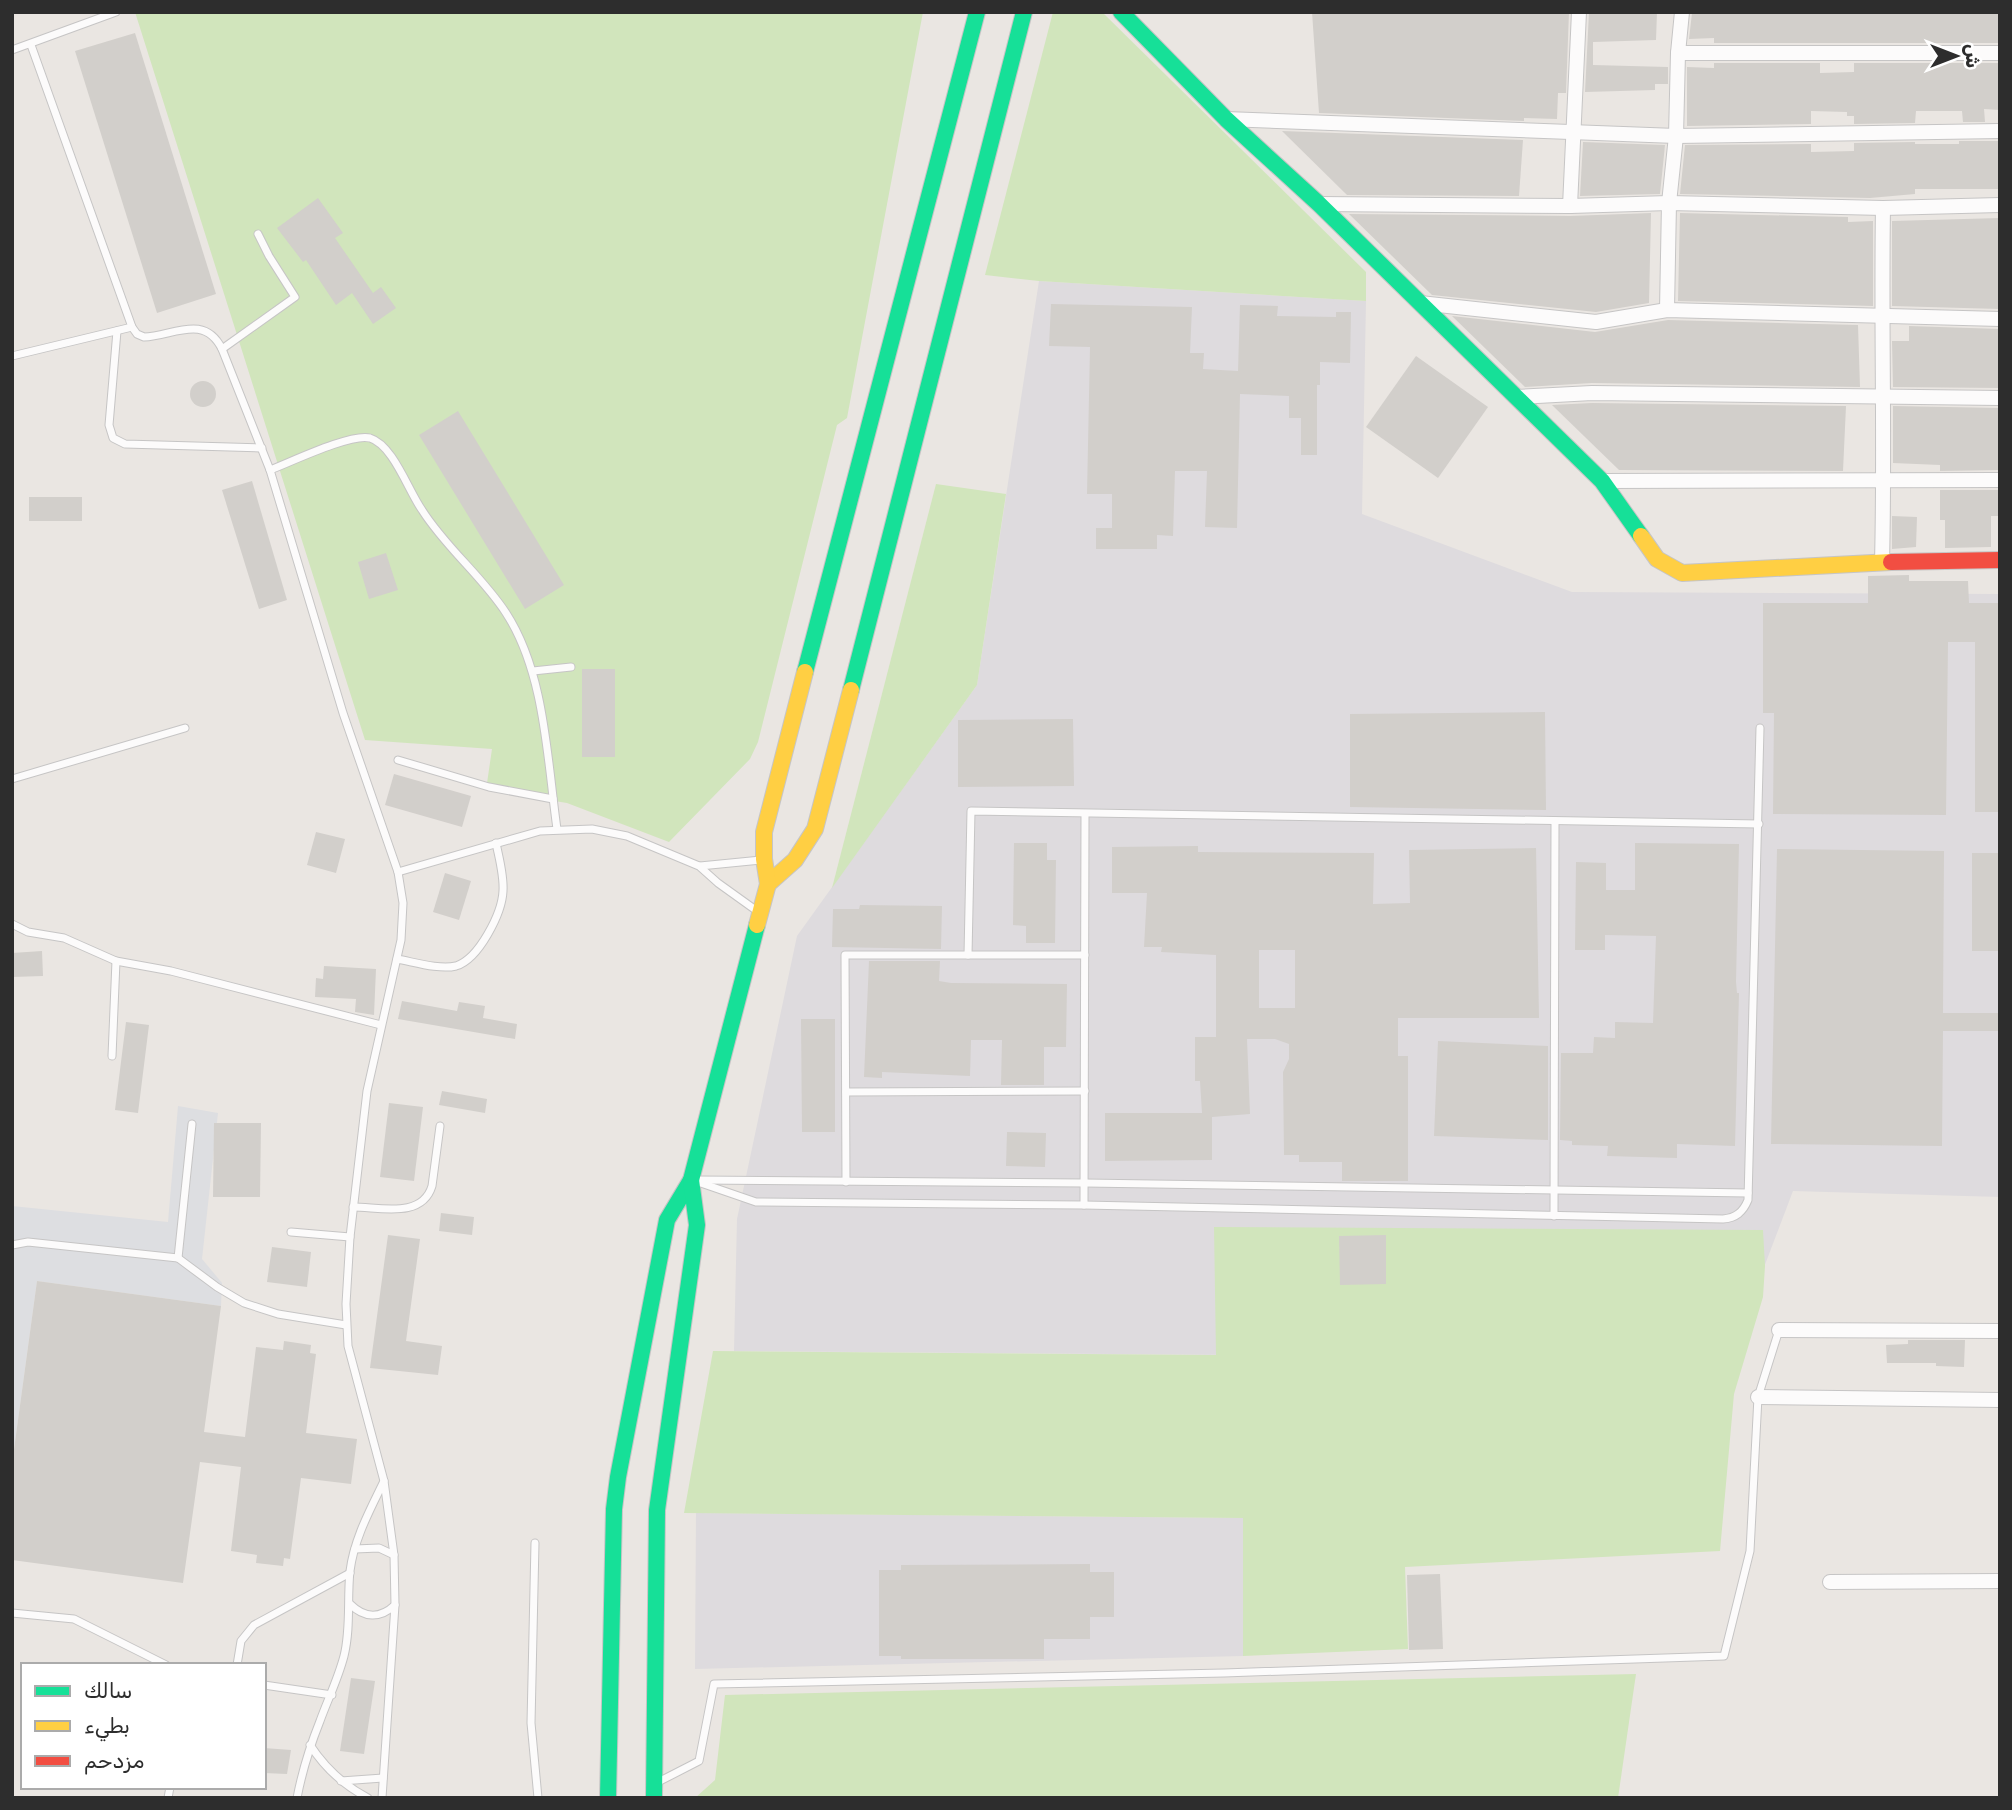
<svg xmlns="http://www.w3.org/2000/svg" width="2012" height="1810" viewBox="0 0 2012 1810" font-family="Rubik,'Noto Sans Arabic',sans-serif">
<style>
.industrial{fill:#dedbde}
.airport{fill:#dddee1}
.green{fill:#d1e5bc}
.building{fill:#d2cfcb;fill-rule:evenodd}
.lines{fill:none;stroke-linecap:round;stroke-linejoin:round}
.lane-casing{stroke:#c6c5c5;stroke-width:9}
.street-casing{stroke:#c6c5c5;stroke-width:16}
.fast-casing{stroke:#c6c5c5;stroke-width:18}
.slow-casing{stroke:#c6c5c5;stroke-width:18}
.jam-casing{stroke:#c6c5c5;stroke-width:18}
.lane{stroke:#fcfbfb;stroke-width:7}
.street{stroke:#fcfbfb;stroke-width:14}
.fast{stroke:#16e098;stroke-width:16}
.slow{stroke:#ffcf43;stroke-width:16}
.jam{stroke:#f24e42;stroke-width:16}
</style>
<rect width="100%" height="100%" fill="#eae6e2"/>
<g class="industrial">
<polygon points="1039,281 1366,301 1362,514 1572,592 2000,594 2000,1197 1793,1191 1729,1359 734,1351 737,1219 797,936 977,685"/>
<polygon points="696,1513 1244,1518 1243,1656 695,1669"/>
</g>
<polygon class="airport" points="178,1106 218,1113 202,1259 222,1283 221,1306 37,1281 12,1464 12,1206 168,1222"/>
<g class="green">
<polygon points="135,12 923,12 847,418 837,425 758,742 750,759 669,842 567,803 486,790 492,749 365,740"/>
<polygon points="1053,12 1102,12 1366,272 1366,301 1039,281 985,275"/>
<polygon points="936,484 1006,494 977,685 832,888"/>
<polygon points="1214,1227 1763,1230 1765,1266 1763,1297 1734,1394 1720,1551 1405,1567 1408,1649 1243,1656 1243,1518 684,1513 713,1351 1216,1355"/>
<polygon points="1636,1674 1618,1798 695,1798 715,1780 725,1695"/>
</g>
<g class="building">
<polygon points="1312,12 1569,12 1566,93 1558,93 1557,119 1524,118 1524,121 1319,113"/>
<polygon points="1589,12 1657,12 1656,40 1593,42 1593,65 1668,67 1668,84 1655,84 1655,90 1585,92"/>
<polygon points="1716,12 2000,13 2000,43 1714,43 1714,38 1689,39 1692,13"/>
<polygon points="135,33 216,294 157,313 75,51"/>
<polygon points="1714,63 1820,63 1820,73 1854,72 1854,63 2000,63 2000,110 1984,109 1985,122 1963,122 1962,111 1916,111 1915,123 1854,124 1854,116 1847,116 1847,112 1811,111 1811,124 1687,126 1687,67 1714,68"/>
<polygon points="1282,131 1523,140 1519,196 1347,195"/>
<polygon points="1959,141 2000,141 2000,189 1915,189 1915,194 1870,198 1680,194 1685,145 1811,144 1811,152 1854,151 1854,143 1915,142 1915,144 1959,144"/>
<polygon points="1583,142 1665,145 1660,194 1580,196"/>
<polygon points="318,198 343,233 335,238 373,293 381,287 396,308 373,324 352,293 336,305 306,260 303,262 277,228"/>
<polygon points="1651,213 1649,303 1596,312 1432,295 1349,214 1570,216"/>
<polygon points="1680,213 1848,217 1848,222 1873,221 1873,306 1678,301"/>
<polygon points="2000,218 2000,309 1892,306 1892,221"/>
<polygon points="1051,304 1192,307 1190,353 1204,353 1203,369 1238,371 1240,305 1278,306 1277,316 1336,317 1336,312 1351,312 1350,363 1320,362 1320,385 1317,385 1317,455 1301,455 1301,418 1289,418 1289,396 1240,394 1237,528 1205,527 1207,471 1175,471 1173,536 1157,535 1157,549 1096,549 1096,528 1112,528 1112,494 1087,494 1090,347 1049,346"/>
<polygon points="1452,316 1595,332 1668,320 1858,325 1860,387 1592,383 1525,387"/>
<polygon points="1909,326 2000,329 2000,388 1893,387 1892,341 1909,341"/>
<polygon points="1416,356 1488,407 1438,478 1366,427"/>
<circle cx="203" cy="394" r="13"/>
<polygon points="1592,403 1846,406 1843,471 1619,470 1552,405"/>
<polygon points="1893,406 2000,408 1998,470 1940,471 1940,465 1893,463"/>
<polygon points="458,411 564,585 525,609 419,435"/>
<polygon points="252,481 287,600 259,609 222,490"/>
<polygon points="1940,490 2000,490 2000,516 1991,516 1991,547 1945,548 1945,520 1940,520"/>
<rect x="29" y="497" width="53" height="24"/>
<polygon points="1892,516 1917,517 1916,547 1892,549"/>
<polygon points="386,553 398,590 369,599 358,562"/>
<polygon points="1909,575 1909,581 1968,581 1969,603 2000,603 2000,812 1975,812 1975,642 1948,642 1946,815 1773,814 1774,713 1763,713 1763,603 1868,603 1868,576"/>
<rect x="582" y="669" width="33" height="88"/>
<polygon points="1545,712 1546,810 1350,807 1350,714"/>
<polygon points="1073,719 1074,786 958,787 958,720"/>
<polygon points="394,774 471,796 462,827 385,805"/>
<polygon points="316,832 345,839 336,873 307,865"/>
<polygon points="1014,843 1047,843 1047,860 1056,860 1055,943 1026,943 1026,926 1013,925"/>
<polygon points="1635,843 1739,844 1736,982 1737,993 1739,993 1735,1146 1677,1144 1677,1158 1607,1156 1608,1146 1572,1145 1572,1141 1560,1140 1561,1053 1593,1053 1594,1037 1615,1038 1615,1022 1653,1023 1656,936 1605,935 1605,950 1575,950 1576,862 1606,863 1606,890 1635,890"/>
<path d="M1198,846V852L1374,853L1373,904L1410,903L1409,850L1536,848L1539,1018H1398V1056H1408V1181H1342V1162H1299V1155H1284L1283,1072L1289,1059V1044L1275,1039H1247L1250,1114L1212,1117V1160L1105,1161V1113H1202L1200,1081H1195V1037H1216V955L1161,952L1162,947H1144L1147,893H1112V847ZM1259,950H1295V1008H1259Z"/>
<polygon points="1777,849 1944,851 1943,1013 2000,1013 2000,1031 1943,1031 1942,1146 1771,1144"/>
<rect x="1972" y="853" width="28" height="98"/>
<polygon points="445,873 471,881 459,920 433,912"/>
<polygon points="860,905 942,906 941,949 832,947 833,909 859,909"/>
<polygon points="42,951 43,976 12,977 12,953"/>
<polygon points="869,961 940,961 939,981 951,983 1067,984 1066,1047 1044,1047 1044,1085 1001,1085 1002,1040 971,1040 970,1076 882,1072 882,1078 864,1077"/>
<polygon points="324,966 376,969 374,1015 355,1012 356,999 315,997 316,978 323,979"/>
<polygon points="402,1001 457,1011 459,1002 485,1006 483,1018 517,1024 515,1039 398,1019"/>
<polygon points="801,1019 835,1019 835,1132 802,1132"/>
<polygon points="126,1022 149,1025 138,1113 115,1110"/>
<polygon points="1438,1041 1548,1046 1548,1140 1434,1136"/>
<polygon points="442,1091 487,1099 485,1113 439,1105"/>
<polygon points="389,1103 423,1107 414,1181 380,1177"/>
<polygon points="214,1123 261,1123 260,1197 213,1197"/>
<polygon points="1007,1132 1046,1133 1045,1167 1006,1166"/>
<polygon points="441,1213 474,1217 472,1235 439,1231"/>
<polygon points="388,1235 420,1239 406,1341 442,1346 438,1375 370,1368"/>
<polygon points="1386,1235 1386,1284 1340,1285 1339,1236"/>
<polygon points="272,1247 311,1252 307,1287 267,1282"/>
<polygon points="37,1281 221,1306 204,1432 245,1437 256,1347 283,1350 284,1341 311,1345 310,1353 316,1354 306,1433 357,1439 351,1484 301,1478 290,1559 284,1558 283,1566 256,1563 257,1555 231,1551 241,1467 200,1462 183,1583 12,1560 12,1464"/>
<polygon points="1908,1340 1965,1340 1964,1367 1936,1366 1936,1363 1887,1363 1886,1345 1908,1344"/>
<polygon points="1090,1564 1090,1572 1114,1572 1114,1617 1090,1617 1090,1639 1044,1639 1044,1659 901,1659 901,1656 879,1656 879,1570 901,1570 901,1565"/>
<polygon points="1440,1574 1443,1649 1409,1650 1407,1575"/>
<polygon points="351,1678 375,1681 364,1754 340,1751"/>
<polygon points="264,1748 291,1750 287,1774 264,1773"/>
</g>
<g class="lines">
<g class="lane-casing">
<g id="lane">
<path d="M31,45L132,327L137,334L144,337C173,336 204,313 222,349L270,470L343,713L398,872L403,903L401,940L367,1091L350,1237L346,1304L348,1346L384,1481L394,1555L395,1605L382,1798"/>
<polyline points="12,50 116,12"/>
<polyline points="117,331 109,425 113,438 125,444 262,448"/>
<polyline points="222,349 295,297 269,256 258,234"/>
<polyline points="12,356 132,327"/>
<path d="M270,470C291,462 351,433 370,438C393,445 408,490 422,510C446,548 482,576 506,613C545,673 547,758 557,829"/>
<polyline points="533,671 571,667"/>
<polyline points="398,760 489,787 553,799"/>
<polyline points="12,779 185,728"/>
<polyline points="700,866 761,860"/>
<polyline points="398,872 540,831 592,829 627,836 699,866 718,883 757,911"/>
<polyline points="12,924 28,932 64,938 116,961 171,971 381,1025"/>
<polyline points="968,955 971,811 1759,824"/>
<path d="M397,959C414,962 439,970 456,966C479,959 502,913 503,891C504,875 499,858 496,843"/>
<polyline points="112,1056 116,961"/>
<polyline points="846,1092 1085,1091"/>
<polyline points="698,1180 1085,1183 1748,1193"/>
<path d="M695,1181L756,1202L1084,1205L1723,1219C1736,1218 1743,1212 1748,1200L1760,728"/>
<polyline points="846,1182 845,955 1085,955"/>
<polyline points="1084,1205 1085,814"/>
<path d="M353,1207C380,1207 422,1219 432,1186L440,1126"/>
<polyline points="1554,1216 1555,821"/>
<polyline points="291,1232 350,1237"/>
<polyline points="12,1245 28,1242 178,1258 217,1287 244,1303 278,1314 346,1325"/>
<polyline points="178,1258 192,1124"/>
<polyline points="535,1543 531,1723 538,1798"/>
<polyline points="355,1549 379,1548 394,1555"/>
<path d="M350,1604C364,1618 380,1619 395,1605"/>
<polyline points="12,1613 74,1619 166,1665"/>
<polyline points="237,1665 241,1641 254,1625 350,1573"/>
<polyline points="264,1685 332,1695"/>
<path d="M310,1745C325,1768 343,1785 368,1798"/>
<polyline points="341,1781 383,1778"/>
<polyline points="658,1782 699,1761 714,1684 1224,1673 1724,1656 1750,1551 1758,1397 1779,1330"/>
<polyline points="168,1798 170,1787"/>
<path d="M297,1798C302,1772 310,1746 320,1721C328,1699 338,1679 344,1656C351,1628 347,1599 350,1571C354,1539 370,1510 384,1481"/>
</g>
</g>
<g class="street-casing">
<g id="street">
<polyline points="1678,53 2000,53"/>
<polyline points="1226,119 1676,136 2000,131"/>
<polyline points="1319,204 1570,206 1669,203 1883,208 2000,205"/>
<polyline points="1570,206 1579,12"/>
<polyline points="1420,303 1596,322 1667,310 2000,319"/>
<polyline points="1667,310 1669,203 1676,136 1678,53 1682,12"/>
<polyline points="1517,397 1592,393 2000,398"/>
<polyline points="1602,481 2000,480"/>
<path d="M1882,562C1885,444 1881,326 1883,208"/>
<polyline points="1779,1330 2000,1331"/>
<polyline points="1758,1397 2000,1400"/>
<polyline points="1830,1582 2000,1581"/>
</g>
</g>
<g class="fast-casing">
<g id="fast">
<polyline points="1121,12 1226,119 1319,204 1602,481 1641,536"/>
<polyline points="805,672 977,12"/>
<polyline points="851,690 1024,12"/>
<polyline points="608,1798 614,1509 618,1477 667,1220 691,1180 757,925"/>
<polyline points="654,1798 657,1510 697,1225 691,1180"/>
</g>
</g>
<g class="slow-casing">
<g id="slow">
<polyline points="1641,536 1657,559 1682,573 1891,562"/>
<polyline points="768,884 795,860 815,829 851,690"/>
<polyline points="757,925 768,884 764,859 764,832 805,672"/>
</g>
</g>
<g class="jam-casing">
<polyline id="jam" points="1891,562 2000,560"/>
</g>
<use href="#lane" class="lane"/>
<use href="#street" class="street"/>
<use href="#fast" class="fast"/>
<use href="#slow" class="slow"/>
<use href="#jam" class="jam"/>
</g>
<rect width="2012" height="1810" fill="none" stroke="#2d2d2d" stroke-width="28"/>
<rect x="21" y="1663" width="245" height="126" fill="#ffffff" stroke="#ababab" stroke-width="2"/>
<rect x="35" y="1686" width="35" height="10" fill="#16e098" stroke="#ababab" stroke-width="2"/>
<text x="84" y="1698" font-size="21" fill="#2d2d2d">سالك</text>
<rect x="35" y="1721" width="35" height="10" fill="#ffcf43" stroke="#ababab" stroke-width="2"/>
<text x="84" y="1733" font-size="21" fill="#2d2d2d">بطيء</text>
<rect x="35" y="1756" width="35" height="10" fill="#f24e42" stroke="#ababab" stroke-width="2"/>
<text x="84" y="1768" font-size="21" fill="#2d2d2d">مزدحم</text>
<g transform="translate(1956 56) rotate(90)" stroke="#ffffff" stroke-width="5" paint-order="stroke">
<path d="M0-5L12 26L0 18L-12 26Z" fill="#2d2d2d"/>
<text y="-10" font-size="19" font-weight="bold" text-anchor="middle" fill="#2d2d2d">ش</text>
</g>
</svg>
